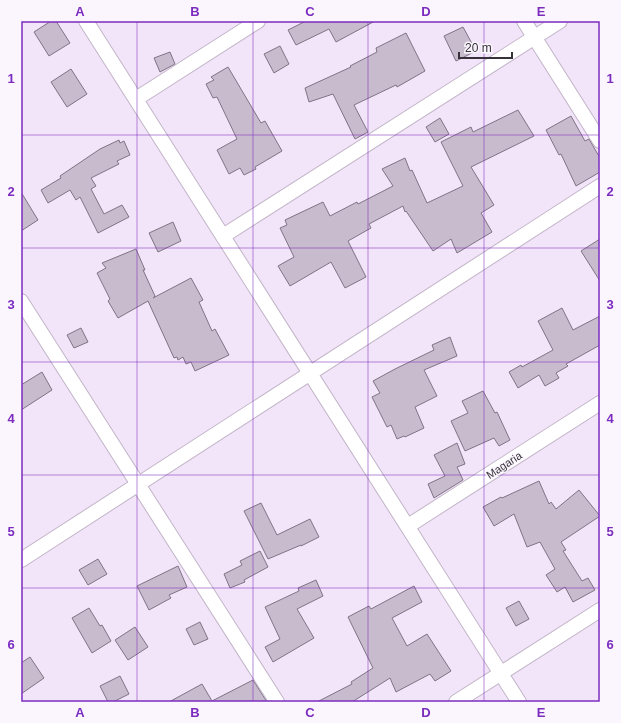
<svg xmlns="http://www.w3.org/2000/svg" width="621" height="723" viewBox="0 0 621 723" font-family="Helvetica,sans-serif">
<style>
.building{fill:#c8bbce;stroke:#7f7385}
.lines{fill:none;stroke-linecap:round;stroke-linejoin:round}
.minor-casing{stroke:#c2b5c8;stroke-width:16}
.minor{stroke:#fff;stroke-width:14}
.grid{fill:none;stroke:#7b2cbf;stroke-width:1;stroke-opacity:0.55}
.labels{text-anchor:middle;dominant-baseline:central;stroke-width:3;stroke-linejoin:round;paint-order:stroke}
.street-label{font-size:11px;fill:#373239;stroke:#fbf6fe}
.neatline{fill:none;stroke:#7b2cbf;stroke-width:1.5}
.grid-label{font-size:13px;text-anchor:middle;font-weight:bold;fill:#7b2cbf}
</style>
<rect width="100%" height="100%" fill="#f3e5f9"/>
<g class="building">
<polygon points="51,21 56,21 70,43 49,56 34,32"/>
<polygon points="306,21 375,21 336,42 329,29 296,45 288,30"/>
<polygon points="463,27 476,51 456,61 444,36"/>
<polygon points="406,33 425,71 397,87 396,85 354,105 368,132 355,139 333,94 309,102 305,88 351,67 350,66 377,52 376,48"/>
<polygon points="280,46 289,64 274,73 264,54"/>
<polygon points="170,52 175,64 160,72 154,58"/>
<polygon points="228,67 261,123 265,121 282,151 255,167 256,169 244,175 240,168 229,174 217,150 237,139 217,97 213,98 206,84 214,80 211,77"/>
<polygon points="71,69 87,94 67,107 51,82"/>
<polygon points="518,110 534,136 471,167 494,205 481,213 492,232 457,253 451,239 433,251 406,211 405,212 403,206 369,224 371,228 348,241 366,277 345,288 331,262 290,286 278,266 294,257 280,228 287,225 285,220 323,202 330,216 357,202 358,204 393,186 382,169 405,158 410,171 412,170 427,203 463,186 441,142 471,127 473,132"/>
<polygon points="571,116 585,141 589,139 600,158 600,172 576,186 561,154 559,155 546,130"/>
<polygon points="440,118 449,134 435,142 426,127"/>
<polygon points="119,140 120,143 124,141 130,155 117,161 119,164 91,178 96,186 91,189 104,214 122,205 129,217 98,233 80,197 76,200 70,190 48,203 41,190 61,178 60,176 100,149"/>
<polygon points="21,192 38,220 21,231"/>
<polygon points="173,222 181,241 158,252 149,233"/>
<polygon points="600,239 600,281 581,251"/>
<polygon points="136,249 145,270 143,270 155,296 153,298 191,278 203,300 199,302 212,331 215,329 229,355 195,371 191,362 186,364 183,357 178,360 177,357 174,358 148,301 118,318 108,301 110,299 97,273 106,268 102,263"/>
<polygon points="562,308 573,330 600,316 600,345 566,364 568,366 556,373 559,378 545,386 539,375 518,388 509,372 521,365 522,367 553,350 538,321"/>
<polygon points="81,328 88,342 74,348 67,335"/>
<polygon points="450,337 457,356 424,370 437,396 415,407 424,428 405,437 404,436 397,439 391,425 387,427 372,397 380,393 373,381 395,369 434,350 432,345"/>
<polygon points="42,372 52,390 21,410 21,385"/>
<polygon points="483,391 495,413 497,412 510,440 499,446 494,438 465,451 451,421 468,413 462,401"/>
<polygon points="457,443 465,464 457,467 463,480 434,498 428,484 445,476 434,455"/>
<polygon points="539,481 549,504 551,502 556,509 579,490 600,516 561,542 566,550 563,551 582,581 588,578 595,590 573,602 565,587 557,592 546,575 555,569 540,542 527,547 514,514 494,526 483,507 501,497 502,498"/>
<polygon points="261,503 277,535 310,519 319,537 301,546 301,545 268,559 244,511"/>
<polygon points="260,551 268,567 244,580 245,582 230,588 224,574 242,565 240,561"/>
<polygon points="98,559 107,574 88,585 79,570"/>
<polygon points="178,566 187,587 169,595 171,598 149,610 137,586"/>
<polygon points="316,580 323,596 297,609 314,638 273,662 265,647 280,639 265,607 299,591 298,588"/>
<polygon points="414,586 422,602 392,618 407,646 427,634 451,671 435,681 430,674 396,692 390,678 352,702 317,702 352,684 351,682 373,668 348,617 369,606 371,609"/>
<polygon points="519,601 529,619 516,626 506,608"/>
<polygon points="89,608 100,626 102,625 111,641 92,653 72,618"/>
<polygon points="200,622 208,639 194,645 186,629"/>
<polygon points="135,627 148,647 128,660 115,640"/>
<polygon points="30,657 44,678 21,694 21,663"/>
<polygon points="120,676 129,694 113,702 108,702 100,686"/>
<polygon points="253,680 267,702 169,702 202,684 212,701"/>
</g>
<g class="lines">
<g class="minor-casing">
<g id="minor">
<polyline points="86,21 519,702"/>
<polyline points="524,21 600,141"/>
<polyline points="136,99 258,21"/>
<polyline points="223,236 560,21"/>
<polyline points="21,301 277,702"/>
<polyline points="408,526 600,403"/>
<polyline points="21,560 600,186"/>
<polyline points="456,702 600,610"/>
</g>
</g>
<use href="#minor" class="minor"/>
</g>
<path class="grid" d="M137,21V702M253,21V702M368,21V702M484,21V702M21,135H600M21,248H600M21,362H600M21,475H600M21,588H600"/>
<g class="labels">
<g class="street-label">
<text transform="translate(504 465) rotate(-33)">Magaria</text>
</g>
</g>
<rect width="621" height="723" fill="none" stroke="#fbf6fe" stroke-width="44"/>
<path d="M459 52v6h53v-6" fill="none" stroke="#373239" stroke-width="2"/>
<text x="465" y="52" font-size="12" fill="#373239" stroke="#fbf6fe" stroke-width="3" paint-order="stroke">20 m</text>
<rect x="22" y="22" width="577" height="679" class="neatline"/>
<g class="grid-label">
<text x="80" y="16">A</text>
<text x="195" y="16">B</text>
<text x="310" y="16">C</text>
<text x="426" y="16">D</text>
<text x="541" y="16">E</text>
<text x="11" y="83">1</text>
<text x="610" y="83">1</text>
<text x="11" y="196">2</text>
<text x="610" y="196">2</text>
<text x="11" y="309">3</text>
<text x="610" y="309">3</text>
<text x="11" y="423">4</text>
<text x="610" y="423">4</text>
<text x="11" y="536">5</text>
<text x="610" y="536">5</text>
<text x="11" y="649">6</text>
<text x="610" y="649">6</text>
<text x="80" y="717">A</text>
<text x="195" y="717">B</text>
<text x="310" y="717">C</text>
<text x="426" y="717">D</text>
<text x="541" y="717">E</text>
</g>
</svg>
